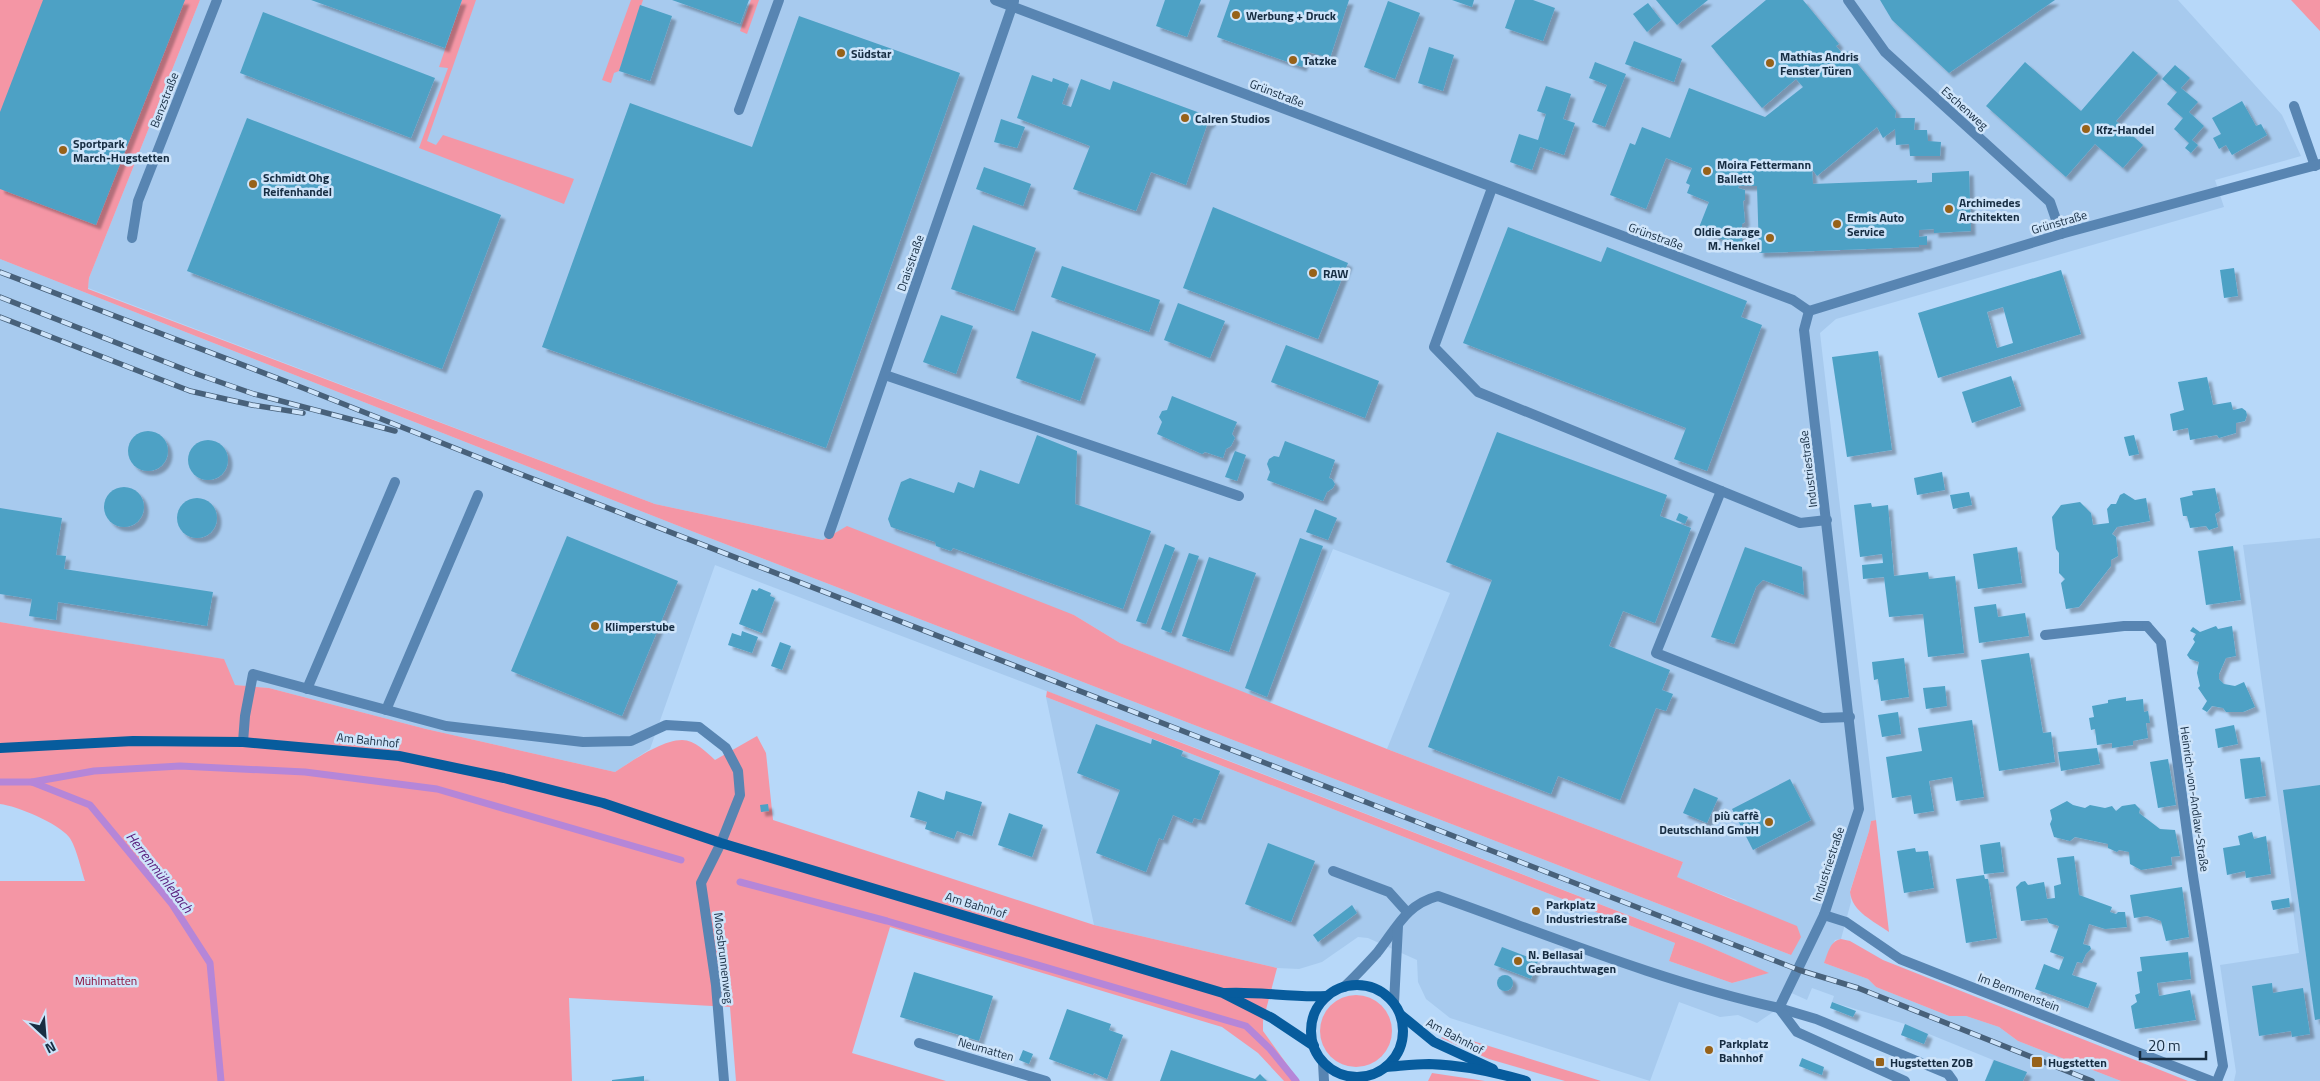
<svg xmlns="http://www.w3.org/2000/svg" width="2320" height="1081" viewBox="0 0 2320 1081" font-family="'Titillium Web',sans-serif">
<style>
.built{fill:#a7caee}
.green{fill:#f496a5}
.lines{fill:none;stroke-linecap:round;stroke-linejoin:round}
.stream{stroke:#b586d8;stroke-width:7}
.building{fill:#4da1c5;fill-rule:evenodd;filter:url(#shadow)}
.service{stroke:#5885b2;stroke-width:10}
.minor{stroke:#5885b2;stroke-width:10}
.secondary{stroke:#075c9d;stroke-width:10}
.rail-casing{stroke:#48617a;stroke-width:5.5}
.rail{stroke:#cee4fa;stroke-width:4;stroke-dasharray:11;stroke-linecap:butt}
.poi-dot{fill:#976219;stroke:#cee4fa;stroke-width:2}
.labels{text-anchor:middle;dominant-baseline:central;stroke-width:5;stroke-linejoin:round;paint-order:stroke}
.poi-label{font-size:12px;font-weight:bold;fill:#172d42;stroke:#cee4fa;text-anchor:start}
.street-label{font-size:12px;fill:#172d42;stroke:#cee4fa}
.park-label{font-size:12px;fill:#8a0b37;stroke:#cee4fa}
.water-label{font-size:14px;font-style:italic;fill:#541477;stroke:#cee4fa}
</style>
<defs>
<filter id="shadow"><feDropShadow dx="4.5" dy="4.5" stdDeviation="1" flood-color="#0004"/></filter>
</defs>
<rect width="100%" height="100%" fill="#b7d8f9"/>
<g class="built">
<polygon points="200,0 2178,0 2282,115 2301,156 2215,180 2224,207 1836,319 1820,333 1876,820 1871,821 1869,831 1850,891 1851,902 1841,939 1835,940 1824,963 1868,979 1876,987 1949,1016 1966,1016 1999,1027 2018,1041 2121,1081 1985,1081 1993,1060 1929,1034 1924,1044 1901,1035 1905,1024 1832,1002 1834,996 1812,988 1807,1000 1787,991 1779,1008 1757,1023 1738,1015 1720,1017 1679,1002 1650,1081 1450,1018 1426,999 1418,982 1417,960 1368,938 1358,937 1322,962 1299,969 1277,968 1094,925 1046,697 1675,943 1669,961 1732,983 1768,973 1703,944 1217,756 715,565 650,749 615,772 426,729 269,688 234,685 223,659 0,622 0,259 694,532 1791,955 1736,900 1676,877 1683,862 1387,749 1450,593 1333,549 1270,703 1120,643 1074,615 823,540 655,504 88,288 89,278"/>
<polygon points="2320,538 2320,1081 2234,1081 2236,1072 2220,965 2299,953 2243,545"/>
</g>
<g class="green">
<polygon points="0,0 200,0 89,278 88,289 655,504 823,540 847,526 1074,615 1120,643 1387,749 1683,862 1677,877 1797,926 1801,937 1791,955 694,532 0,259"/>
<polygon points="462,0 476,0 427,141 436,145 443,135 574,179 564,204 419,148 448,68 439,67"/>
<polygon points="631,0 643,0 619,71 614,73 611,83 602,80"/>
<polygon points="751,0 759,0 747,34 740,31"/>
<polygon points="2291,0 2320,0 2320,31"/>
<path d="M0,622L224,659L235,685L269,688L426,729L615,772C632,761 662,740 682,740C695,740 706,752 715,760L757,736L766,753L773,820L1094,925L1277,968L1263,1021V1031L1299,1081H1284L1258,1053L1222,1027L890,927L852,1053L946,1081H736L730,1007L569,998L572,1081H0V881H85C81,869 76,846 69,837C58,823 17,806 0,804Z"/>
<polygon points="1047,691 1703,944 1769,973 1732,983 1669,961 1675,943 1046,697"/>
<path d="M1876,820L1889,932C1874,921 1852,912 1850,892L1869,831L1871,821Z"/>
<path d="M1841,939L1850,941L1883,960L2188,1081H2121L2018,1041L1999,1027L1966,1016H1949L1876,987L1868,979L1824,963C1828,953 1830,941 1841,939Z"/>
<circle cx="1356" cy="1031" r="36"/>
<polygon points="1447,1033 1601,1081 1565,1081 1489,1059 1441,1038"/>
<polygon points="1432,1073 1485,1081 1428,1081"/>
</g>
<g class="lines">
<g class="stream">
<polyline points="0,782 32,782 90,805 172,904 210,963 221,1081"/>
<polyline points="32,782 94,771 180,766 305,772 437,789 681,860"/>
<polyline points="740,882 887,921 1246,1026 1270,1049 1296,1081"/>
</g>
</g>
<g class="building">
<polygon points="43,0 185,0 96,225 0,189 0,112"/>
<polygon points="311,0 462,0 445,48"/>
<polygon points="672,0 749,0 740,24"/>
<polygon points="1165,0 1201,0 1187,37 1156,26"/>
<polygon points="1230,0 1349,0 1330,58 1308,52 1302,67 1217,37"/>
<polygon points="1452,0 1474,0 1472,7"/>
<polygon points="1515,0 1533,0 1555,8 1543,41 1505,28"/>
<polygon points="1656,0 1708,0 1677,25"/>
<polygon points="1766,0 1803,0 1839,44 1836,46 1843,54 1847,51 1896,111 1895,118 1915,118 1914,130 1927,130 1928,141 1941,142 1940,156 1910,156 1909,144 1896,145 1895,129 1883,138 1877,127 1817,176 1812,169 1813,184 1917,180 1917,183 1932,182 1932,173 1969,171 1971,231 1934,233 1934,229 1919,230 1919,237 1927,236 1927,245 1919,245 1919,247 1759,253 1757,186 1739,186 1738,188 1745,190 1745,200 1743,201 1745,222 1742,224 1742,247 1698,230 1709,202 1687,193 1690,185 1686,183 1692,168 1666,158 1646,209 1610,195 1630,143 1635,145 1642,127 1670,138 1689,88 1765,117 1803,87 1796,79 1762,108 1711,46"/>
<polygon points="1880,0 2055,0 1949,73 1892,20"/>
<polygon points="1388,1 1420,13 1395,79 1364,67"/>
<polygon points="1648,3 1661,20 1647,32 1633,14"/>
<polygon points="640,5 672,16 650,81 619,71"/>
<polygon points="263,12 435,78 411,138 240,73"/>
<polygon points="799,16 960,73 826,448 542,347 630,103 752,147"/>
<polygon points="1634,41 1682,59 1674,82 1625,64"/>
<polygon points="1429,47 1454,55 1443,91 1418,83"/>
<polygon points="2133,51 2158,73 2116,121 2143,145 2123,168 2095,144 2066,177 1986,106 2025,62 2081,111"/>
<polygon points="1595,62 1626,74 1605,127 1592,122 1607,85 1589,78"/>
<polygon points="2175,65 2190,78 2181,88 2198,102 2189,112 2204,126 2192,140 2198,145 2191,153 2185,148 2189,143 2174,129 2183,118 2167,104 2177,92 2162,79"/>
<polygon points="1032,75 1052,82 1053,78 1069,84 1062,104 1071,107 1081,79 1110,90 1113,81 1211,117 1211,122 1207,125 1186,185 1151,172 1136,211 1073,189 1090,146 1017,118"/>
<polygon points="1546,86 1571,94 1563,119 1575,123 1564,155 1540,147 1532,170 1510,162 1519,134 1538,140 1546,114 1537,111"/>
<polygon points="2242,101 2256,126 2261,124 2267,135 2232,155 2226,145 2219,149 2213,138 2221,134 2212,118"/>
<polygon points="247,118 501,215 442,369 187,271"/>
<polygon points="1001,119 1025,127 1017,148 994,142"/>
<polygon points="984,167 1031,184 1023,206 976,189"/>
<polygon points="1213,207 1348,263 1318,339 1183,288"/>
<polygon points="973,225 1036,248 1014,311 951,289"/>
<polygon points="1508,227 1601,262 1607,247 1747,301 1741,317 1762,325 1707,471 1674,459 1686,428 1463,343"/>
<polygon points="1062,266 1160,300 1149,332 1051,297"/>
<polygon points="2234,268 2238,296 2224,298 2220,270"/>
<path d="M2061,270L2081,334L1938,378L1918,313ZM2003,307L2013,343L1997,348L1987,312Z"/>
<polygon points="1178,303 1225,321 1210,358 1164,340"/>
<polygon points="941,315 973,326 956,374 923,362"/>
<polygon points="1032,331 1096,354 1080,401 1016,378"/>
<polygon points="1286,345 1379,381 1365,418 1271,382"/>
<polygon points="1878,351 1892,450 1847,457 1832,357"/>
<polygon points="2011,376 2021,406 1972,423 1962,392"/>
<polygon points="2207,377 2213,405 2231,402 2233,410 2242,408 2246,411 2247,415 2245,421 2236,423 2236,433 2219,438 2217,435 2190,440 2188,428 2173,431 2170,414 2184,410 2178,382"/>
<polygon points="1172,396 1237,422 1232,434 1235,438 1231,446 1226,449 1223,458 1205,452 1202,454 1157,434 1162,422 1159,417 1162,411 1167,410"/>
<circle cx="148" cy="451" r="20"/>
<polygon points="1497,432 1667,495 1660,516 1691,528 1655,623 1623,611 1609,646 1670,670 1662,690 1673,694 1666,711 1656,708 1620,800 1558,776 1551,794 1428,747 1492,580 1446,562"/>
<polygon points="1037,435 1077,451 1075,504 1151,531 1123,609 953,548 951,551 936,546 935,542 891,527 888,519 901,482 910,478 954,493 958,482 974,488 980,470 1019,484"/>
<polygon points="2134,435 2139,454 2129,456 2124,437"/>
<circle cx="208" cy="460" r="20"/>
<polygon points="1285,441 1335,460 1329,478 1332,479 1335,484 1333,488 1327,492 1323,501 1267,480 1270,472 1267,464 1269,459 1274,456 1279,457"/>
<polygon points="1235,451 1246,455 1237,481 1225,477"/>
<polygon points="1942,472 1945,490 1917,495 1914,478"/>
<circle cx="124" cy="507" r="20"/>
<polygon points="2215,488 2220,511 2215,514 2218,527 2209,530 2206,526 2190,528 2187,516 2183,516 2180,498 2193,495 2192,491"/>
<polygon points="1969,492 1972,505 1953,509 1950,495"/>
<polygon points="2124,493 2135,500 2146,498 2150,521 2117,527 2112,534 2116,537 2118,556 2111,560 2111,566 2079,607 2066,609 2061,583 2065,579 2059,573 2059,553 2056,549 2052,517 2061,505 2080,502 2091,513 2093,525 2109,523 2107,509 2111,504 2116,504 2120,495"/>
<circle cx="197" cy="518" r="20"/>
<polygon points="1871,503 1872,507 1888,505 1894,576 1928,572 1929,579 1955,576 1964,653 1928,657 1923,614 1889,617 1884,577 1863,579 1862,565 1883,563 1882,554 1860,557 1854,505"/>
<polygon points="0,508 62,518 56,555 66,556 64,569 213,592 207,626 58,602 56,620 29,616 32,599 0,594"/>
<polygon points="1315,509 1337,518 1328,540 1306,532"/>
<polygon points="1679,513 1688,517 1685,524 1676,520"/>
<polygon points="567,536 678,581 622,716 511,671"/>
<polygon points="1300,538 1323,546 1267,697 1245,688"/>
<polygon points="1165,544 1175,548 1146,624 1136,621"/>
<polygon points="2233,546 2241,600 2206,605 2198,551"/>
<polygon points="1745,547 1802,567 1804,595 1763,580 1756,587 1734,644 1711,637"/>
<polygon points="2017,547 2022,583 1978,589 1973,554"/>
<polygon points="1189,553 1199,556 1171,633 1161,629"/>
<polygon points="1209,557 1256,573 1229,652 1182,636"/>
<polygon points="759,588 771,593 770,596 775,598 762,633 739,624 752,589 757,591"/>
<polygon points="1996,604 1998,617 2025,613 2029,636 1979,643 1974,607"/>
<polygon points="2216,626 2218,629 2232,626 2236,656 2226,658 2219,674 2219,679 2224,684 2235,686 2244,682 2255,707 2243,712 2226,712 2223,708 2212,706 2207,712 2202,709 2207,701 2198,688 2200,686 2197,673 2199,662 2190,659 2187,655 2195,642 2193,639 2196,634 2190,631 2193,627 2200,632"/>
<polygon points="742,631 758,637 752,653 728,645 732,633 741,636"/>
<polygon points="780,642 791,646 782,670 771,666"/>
<polygon points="2029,653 2043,733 2051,732 2055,762 1999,771 1981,660"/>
<polygon points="1904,658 1909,697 1881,701 1878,679 1874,680 1872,662"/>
<polygon points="1945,686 1947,706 1926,709 1923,688"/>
<polygon points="2126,697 2126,701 2143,699 2144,712 2148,711 2150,723 2146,723 2148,738 2133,741 2133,745 2112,748 2112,743 2097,745 2095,729 2091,730 2089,718 2094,717 2092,706 2108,703 2108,700"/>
<polygon points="1898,712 1901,734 1882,737 1878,715"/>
<polygon points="1972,720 1984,797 1956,801 1952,777 1929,781 1934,811 1914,814 1911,795 1892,798 1886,757 1922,751 1918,728"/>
<polygon points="1096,724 1151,744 1152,739 1183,751 1181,756 1220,771 1201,820 1194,818 1192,823 1173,815 1163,840 1159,838 1146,872 1096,853 1120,790 1077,773"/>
<polygon points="2234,725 2238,744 2218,748 2215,729"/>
<polygon points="2097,748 2100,764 2061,771 2058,752"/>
<polygon points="2260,757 2266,796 2245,799 2240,759"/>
<polygon points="2168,759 2176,805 2158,808 2150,762"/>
<polygon points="1790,779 1811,820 1753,850 1732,809"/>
<polygon points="2320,785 2320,1019 2315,1020 2283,790"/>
<polygon points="1694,788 1718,798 1707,823 1683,813"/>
<polygon points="918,791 944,800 946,791 982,802 972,836 957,831 954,839 925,829 927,822 910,817"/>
<polygon points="2067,801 2073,805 2085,808 2090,805 2105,808 2112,806 2116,811 2122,806 2135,804 2140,809 2139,813 2160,829 2175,830 2180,856 2171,857 2172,865 2141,870 2130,864 2129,852 2119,850 2117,852 2108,848 2108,844 2075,837 2070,841 2054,837 2050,824 2052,819 2050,810"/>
<polygon points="768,804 769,811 761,812 760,805"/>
<polygon points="1009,813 1043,825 1032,857 998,845"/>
<polygon points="2252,832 2254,839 2266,836 2271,874 2246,878 2245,871 2227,875 2223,848 2240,845 2238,836"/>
<polygon points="2000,842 2004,872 1984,874 1980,845"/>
<polygon points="1268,843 1315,861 1291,922 1245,904"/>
<polygon points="1915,848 1916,852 1928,851 1934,888 1904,893 1897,851"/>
<polygon points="2074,856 2079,895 2112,907 2110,912 2116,914 2118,912 2125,912 2127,927 2105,929 2089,924 2083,944 2090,946 2091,949 2086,954 2082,963 2077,962 2072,975 2097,983 2088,1008 2035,989 2044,964 2059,970 2064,957 2050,952 2059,926 2049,923 2047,918 2021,921 2016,887 2021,882 2025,881 2028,885 2044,882 2047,899 2055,898 2054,886 2061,884 2057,858"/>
<polygon points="1984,875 1985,879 1988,879 1997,938 1966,943 1956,879"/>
<polygon points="2182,887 2189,937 2166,941 2161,921 2147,916 2134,918 2130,895"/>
<polygon points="2289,898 2290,907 2273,910 2271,901"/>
<polygon points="1352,905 1357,913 1318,942 1313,935"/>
<polygon points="1502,947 1538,961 1531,979 1494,965"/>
<polygon points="2188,952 2191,979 2157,983 2159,996 2190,990 2196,1020 2135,1029 2131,1006 2137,1002 2135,995 2140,993 2137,972 2142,971 2140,957"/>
<polygon points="914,972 993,996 979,1041 900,1017"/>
<circle cx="1505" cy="983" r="8"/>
<polygon points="2272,983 2273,993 2303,988 2310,1034 2292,1037 2291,1031 2259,1036 2252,986"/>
<polygon points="1832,1002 1856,1011 1853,1017 1830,1008"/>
<polygon points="1067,1009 1111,1024 1109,1030 1123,1035 1107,1079 1094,1073 1093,1075 1049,1059"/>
<polygon points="1905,1024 1928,1034 1924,1044 1901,1035"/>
<polygon points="1023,1050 1033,1054 1029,1064 1019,1060"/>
<polygon points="1171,1050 1255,1079 1260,1074 1267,1081 1160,1081"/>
<polygon points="1802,1058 1824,1067 1822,1075 1799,1066"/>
<polygon points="1994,1060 2027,1072 2023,1081 1985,1081"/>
<polygon points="644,1076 644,1081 612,1081 612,1080"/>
</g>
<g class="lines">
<g class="service">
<polyline points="2294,106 2315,166"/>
<polyline points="739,110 779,0"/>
<polyline points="1492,188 1434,347 1478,392 1800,523 1827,520"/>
<polyline points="885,375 1239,496"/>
<polyline points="1721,491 1656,653 1822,718 1850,717"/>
<polyline points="2045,635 2124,626 2147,626"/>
<polyline points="307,689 395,482"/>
<polyline points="386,710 478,495"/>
<polyline points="243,742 245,716 253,674 446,726 583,742 631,741 666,725 699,727 726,748 738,771 740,795 721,843 701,883 716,985 724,1081"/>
<polyline points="1333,871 1389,892 1407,912"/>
<polyline points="1779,1008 1816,1019 1948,1074 1953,1081"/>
<polyline points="1779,1008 1797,1032 1905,1081"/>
</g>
<g class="minor">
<polyline points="995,0 1793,300 1809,311"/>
<polyline points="1848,0 1885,52 2050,202 2061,234"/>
<polyline points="132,238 138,201 217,0"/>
<polyline points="1809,311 2061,234 2320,164"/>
<polyline points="829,534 1014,1"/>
<polyline points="2147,626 2161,642 2193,876 2223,1066 2217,1081"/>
<polyline points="1824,915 1846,922 1900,959 2211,1081"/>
<path d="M1344,987C1356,976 1366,965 1377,953C1397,928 1405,905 1438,896C1551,936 1662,982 1779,1008L1824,915L1859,809L1804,330L1809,311"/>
<polyline points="1394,1003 1398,926"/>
<polyline points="919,1043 1046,1081"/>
<polyline points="1323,1063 1324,1081"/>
<polyline points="1359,1081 1363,1077"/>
</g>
<g class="secondary">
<polyline points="0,748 133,741 243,742 399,756 504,778 603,803 721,843 1223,993 1272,1018 1314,1046"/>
<circle cx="1357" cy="1031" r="46"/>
<path d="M1225,993C1259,991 1292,998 1326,996"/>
<polyline points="1401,1015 1434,1042 1493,1069"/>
<path d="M1386,1067C1400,1066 1415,1064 1429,1064C1461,1065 1495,1072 1526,1081"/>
</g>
<g class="rail-casing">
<g id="rail">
<polyline points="0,272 303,388 510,470 1799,970 1858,988 2092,1081"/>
<polyline points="0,297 191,372 254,394 395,431"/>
<polyline points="0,317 190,391 252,405 303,413"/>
</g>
</g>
<use href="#rail" class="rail"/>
</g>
<g class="poi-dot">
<circle cx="1236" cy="15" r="5"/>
<circle cx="841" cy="53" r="5"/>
<circle cx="1293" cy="60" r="5"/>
<circle cx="1770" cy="63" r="5"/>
<circle cx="1185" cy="118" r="5"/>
<circle cx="2086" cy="129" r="5"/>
<circle cx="63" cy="150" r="5"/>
<circle cx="1707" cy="171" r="5"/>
<circle cx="253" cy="184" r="5"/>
<circle cx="1949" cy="209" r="5"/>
<circle cx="1837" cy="224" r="5"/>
<circle cx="1770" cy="238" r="5"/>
<circle cx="1313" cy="273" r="5"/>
<circle cx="595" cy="626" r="5"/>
<circle cx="1769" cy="822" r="5"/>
<circle cx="1536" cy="911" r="5"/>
<circle cx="1518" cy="961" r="5"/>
<circle cx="1709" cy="1050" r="5"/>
<rect x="1875" y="1057" width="10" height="10" rx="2.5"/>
<rect x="2031" y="1056" width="12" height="12" rx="2.5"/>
</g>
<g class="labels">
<g class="poi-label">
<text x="1246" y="15">Werbung + Druck</text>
<text x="851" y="53">Südstar</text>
<text x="1780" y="56">Mathias Andris<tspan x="1780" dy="14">Fenster Türen</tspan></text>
<text x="1303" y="60">Tatzke</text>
<text x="1195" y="118">Calren Studios</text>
<text x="2096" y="129">Kfz-Handel</text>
<text x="73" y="143">Sportpark<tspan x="73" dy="14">March-Hugstetten</tspan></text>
<text x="1717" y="164">Moira Fettermann<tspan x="1717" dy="14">Ballett</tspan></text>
<text x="263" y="177">Schmidt Ohg<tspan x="263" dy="14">Reifenhandel</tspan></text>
<text x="1959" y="202">Archimedes<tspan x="1959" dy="14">Architekten</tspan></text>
<text x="1847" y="217">Ermis Auto<tspan x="1847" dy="14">Service</tspan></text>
<text x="1760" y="231" text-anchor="end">Oldie Garage<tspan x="1760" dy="14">M. Henkel</tspan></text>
<text x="1323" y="273">RAW</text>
<text x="605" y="626">Klimperstube</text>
<text x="1759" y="815" text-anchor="end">più caffè<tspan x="1759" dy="14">Deutschland GmbH</tspan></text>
<text x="1546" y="904">Parkplatz<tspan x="1546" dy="14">Industriestraße</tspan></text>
<text x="1528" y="954">N. Bellasai<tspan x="1528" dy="14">Gebrauchtwagen</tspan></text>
<text x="1719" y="1043">Parkplatz<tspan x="1719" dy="14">Bahnhof</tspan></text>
<text x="1890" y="1062">Hugstetten ZOB</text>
<text x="2048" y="1062">Hugstetten</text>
</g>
<g class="street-label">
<text transform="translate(1277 93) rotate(21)">Grünstraße</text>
<text transform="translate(164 100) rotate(-69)">Benzstraße</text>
<text transform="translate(1965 108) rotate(42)">Eschenweg</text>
<text transform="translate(2059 222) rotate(-16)">Grünstraße</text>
<text transform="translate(1656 236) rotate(20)">Grünstraße</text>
<text transform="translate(910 263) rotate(-71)">Draisstraße</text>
<text transform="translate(1808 469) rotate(-97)">Industriestraße</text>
<text transform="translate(368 740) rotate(6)">Am Bahnhof</text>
<text transform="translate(2195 799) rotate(82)">Heinrich-von-Andlaw-Straße</text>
<text transform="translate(1828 864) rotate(-72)">Industriestraße</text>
<text transform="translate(976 905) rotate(17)">Am Bahnhof</text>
<text transform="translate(724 958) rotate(83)">Moosbrunnenweg</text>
<text transform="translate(2019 992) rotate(21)">Im Bemmenstein</text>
<text transform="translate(1455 1036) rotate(28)">Am Bahnhof</text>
<text transform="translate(986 1049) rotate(16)">Neumatten</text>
</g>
<g class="park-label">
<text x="106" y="980">Mühlmatten</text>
</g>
<g class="water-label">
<text transform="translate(160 872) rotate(52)">Herrenmühlebach</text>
</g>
</g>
<g transform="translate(45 1036) rotate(154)" stroke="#cee4fa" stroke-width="4" paint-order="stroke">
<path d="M0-4L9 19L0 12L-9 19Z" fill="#172d42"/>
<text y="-8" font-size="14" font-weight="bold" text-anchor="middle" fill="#172d42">N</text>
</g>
<path d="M2140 1051v8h66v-8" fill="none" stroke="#172d42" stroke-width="2.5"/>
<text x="2148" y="1051" font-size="15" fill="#172d42" stroke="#cee4fa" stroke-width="4" paint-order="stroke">20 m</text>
</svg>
